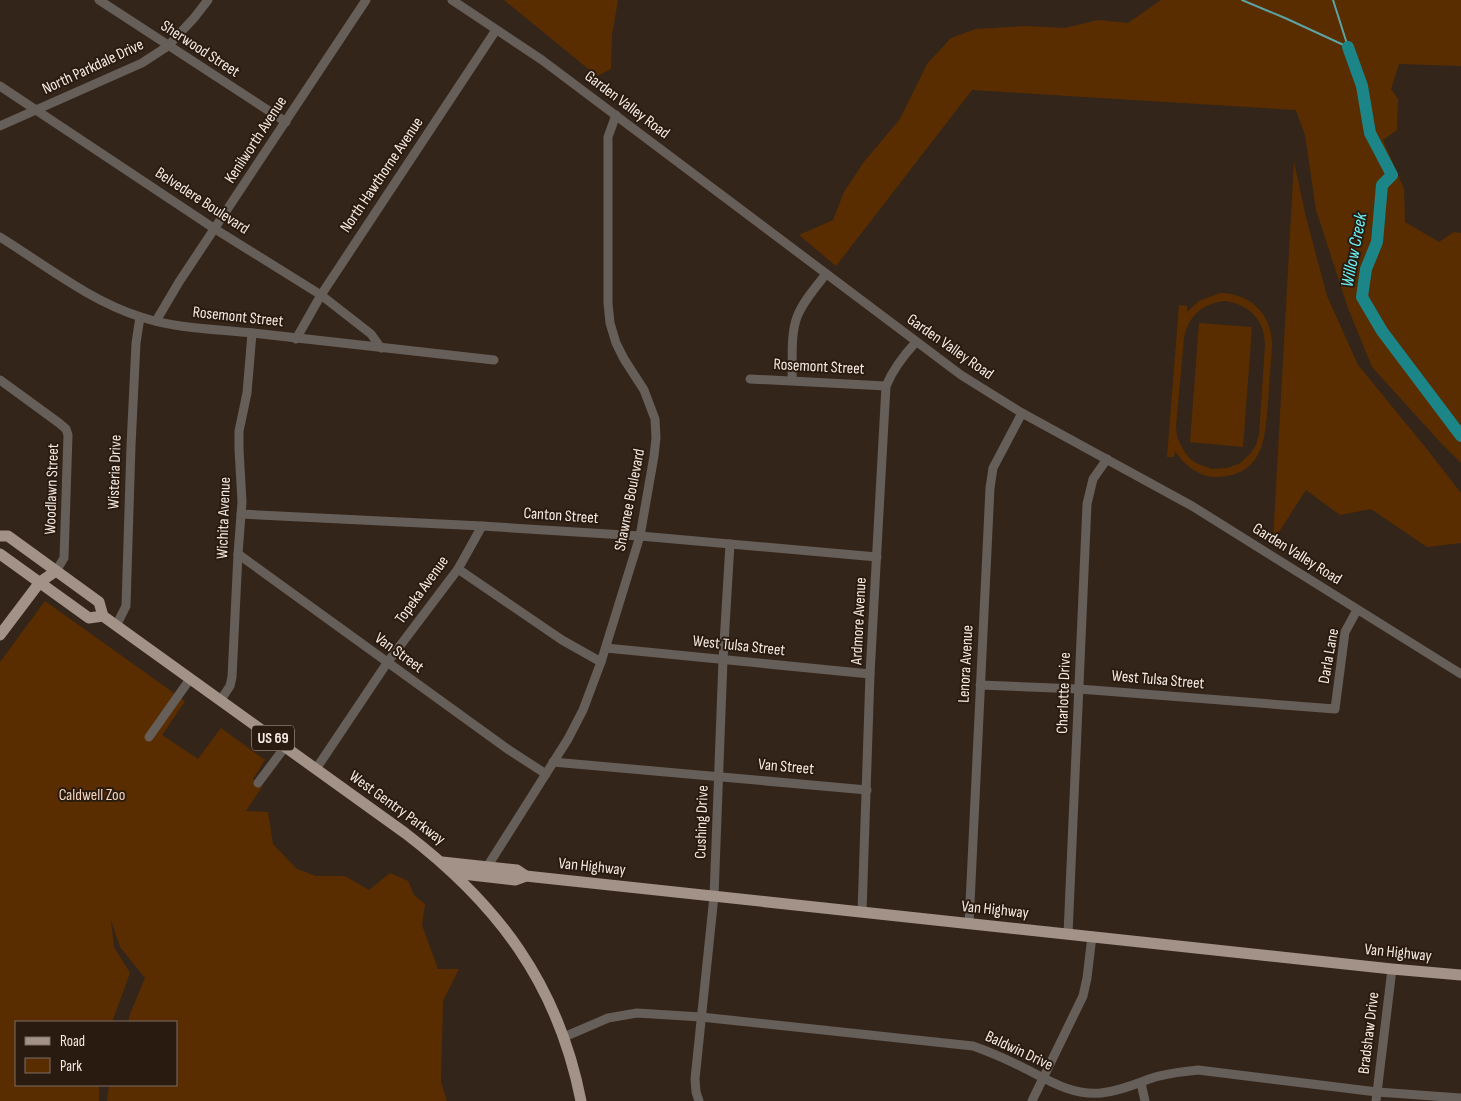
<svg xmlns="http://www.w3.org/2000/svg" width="1461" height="1101" viewBox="0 0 1461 1101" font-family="'Sofia Sans Condensed',sans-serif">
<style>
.green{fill:#5a2d00;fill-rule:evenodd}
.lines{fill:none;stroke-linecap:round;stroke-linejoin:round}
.stream{stroke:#5ca4a3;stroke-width:2}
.river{stroke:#1b8588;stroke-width:12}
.minor{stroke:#665e58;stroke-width:9}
.major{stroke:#a29287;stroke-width:11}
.labels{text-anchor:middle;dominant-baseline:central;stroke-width:4;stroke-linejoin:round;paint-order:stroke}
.shield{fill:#2a1b10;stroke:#b8ada4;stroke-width:1}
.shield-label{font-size:15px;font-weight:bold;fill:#f5ebe3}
.street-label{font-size:16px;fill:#f5ebe3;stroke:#2a1b10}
.park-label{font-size:16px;fill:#f5d5be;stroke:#2a1b10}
.water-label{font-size:18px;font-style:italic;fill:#6af4f8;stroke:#2a1b10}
</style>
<rect width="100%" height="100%" fill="#34251a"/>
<g class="green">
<polygon points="504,0 618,0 612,35 611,69 597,76"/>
<polygon points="1161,0 1461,0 1461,66 1399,64 1391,89 1398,99 1397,130 1383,140 1404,189 1405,222 1439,242 1454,232 1461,233 1461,463 1441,443 1372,367 1348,308 1316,210 1305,135 1296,110 972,90 836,266 799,235 833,220 844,192 863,163 900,119 927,64 951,38 976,29 1026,26 1065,28 1098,20 1128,23"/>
<polygon points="1294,162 1306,217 1327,296 1358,365 1426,448 1461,493 1461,543 1427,547 1371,509 1340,515 1306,490 1273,541"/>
<path d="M1220,293C1250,293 1272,314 1272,345C1271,364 1269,383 1268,403C1265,438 1264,474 1219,477C1200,478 1185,466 1175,451L1174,457H1167L1179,305L1187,306V312L1199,301ZM1225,301C1249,304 1265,320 1265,345L1259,435L1256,445L1250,454L1239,464L1227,468L1212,469L1198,464L1190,459L1184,451L1177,437L1176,426L1184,338C1188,316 1203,303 1225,301Z"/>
<polygon points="1199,323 1252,327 1243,447 1190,442"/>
<polygon points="45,601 185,701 162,735 198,759 221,728 265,760 253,779 262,787 246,811 268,812 273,844 297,869 316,876 345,876 369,890 390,873 408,881 414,895 425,904 422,925 438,969 459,969 443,1001 441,1082 447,1101 107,1101 109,1085 176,1085 176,1022 128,1022 130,1014 145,978 120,947 111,920 114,947 130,973 112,1022 16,1022 16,1085 99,1085 99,1101 0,1101 0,662"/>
</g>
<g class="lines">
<g class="stream">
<polyline points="1242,0 1285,18 1348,47"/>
<polyline points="1333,0 1348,47"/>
</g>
<polyline class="river" points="1348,47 1362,86 1370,133 1392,175 1382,185 1377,242 1366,269 1362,297 1382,331 1461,436"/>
<g class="minor">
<polyline points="99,0 286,122"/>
<polyline points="452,0 542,60 961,375 1022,413 1192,506 1461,674"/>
<polyline points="0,86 215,229 321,295 371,334 381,348"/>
<polyline points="0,126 142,63 168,46 194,18 208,0"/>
<path d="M0,237C45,265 90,301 141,317C177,329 216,329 253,333C334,342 414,351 494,360"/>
<polyline points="156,321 179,282 366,0"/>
<polyline points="296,339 321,295 496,30"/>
<polyline points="750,379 886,386"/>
<polyline points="0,380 59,423 66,429 68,435 64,558 56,571"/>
<path d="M792,380C793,360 790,336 797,317C803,301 816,287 826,274"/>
<polyline points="241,514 482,526 640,536 877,557"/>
<polyline points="238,554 509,750 546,774"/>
<polyline points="458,569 562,640 601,662"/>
<polyline points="116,626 126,606 131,446 136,343 140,317"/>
<polyline points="606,648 870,674"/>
<polyline points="980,685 1079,689 1335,709 1345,632 1357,610"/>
<polyline points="220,701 230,686 232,677 238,554 242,502 239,449 239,431 247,393 252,333"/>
<polyline points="149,737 190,679"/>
<polyline points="553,762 867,790"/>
<polyline points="316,769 387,663 458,569 482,526"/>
<polyline points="258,783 285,747"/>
<polyline points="487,867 568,739 583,710 601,662 640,536 654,456 656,438 655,419 644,390 624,359 616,343 610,323 608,303 608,137 616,115"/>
<path d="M862,912L870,674L886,386C893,369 903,356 916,342"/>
<polyline points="969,924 990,488 993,468 1022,413"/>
<polyline points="1068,934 1087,504 1093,479 1107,459"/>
<path d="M564,1037L608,1018L637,1013L701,1017L973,1046C990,1052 1006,1059 1022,1067C1048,1080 1072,1096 1101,1093C1119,1091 1133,1085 1149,1079C1165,1073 1182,1072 1198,1070L1377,1092L1461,1098"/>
<polyline points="1141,1083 1145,1101"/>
<polyline points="699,1101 696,1092 695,1079 714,896 723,660 730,544"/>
<polyline points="1032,1101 1083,996 1087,978 1092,936"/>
<polyline points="1376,1101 1392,969"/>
</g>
<g class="major">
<path d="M0,536H8L99,602L103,616L405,833C498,904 558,984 581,1101"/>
<polyline points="0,554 89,618 103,616"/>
<polyline points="0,635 40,582 56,571"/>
<polyline points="442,862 517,870 526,876"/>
<polyline points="454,873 515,880 526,876 535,877 1392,969 1461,975"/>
</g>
</g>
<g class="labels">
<rect class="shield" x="252" y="725.5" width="42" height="25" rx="4"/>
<g class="shield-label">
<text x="273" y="738">US 69</text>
</g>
<g class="street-label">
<text transform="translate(200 49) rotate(33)">Sherwood Street</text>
<text transform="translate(93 67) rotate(-25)">North Parkdale Drive</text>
<text transform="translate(627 105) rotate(37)">Garden Valley Road</text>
<text transform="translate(256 140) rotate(-57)">Kenilworth Avenue</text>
<text transform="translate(382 175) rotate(-56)">North Hawthorne Avenue</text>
<text transform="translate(202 201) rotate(33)">Belvedere Boulevard</text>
<text transform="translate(238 317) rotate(6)">Rosemont Street</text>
<text transform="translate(950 347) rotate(35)">Garden Valley Road</text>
<text transform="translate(819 367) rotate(3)">Rosemont Street</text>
<text transform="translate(115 472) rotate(-88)">Wisteria Drive</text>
<text transform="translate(52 489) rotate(-88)">Woodlawn Street</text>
<text transform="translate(630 500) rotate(-79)">Shawnee Boulevard</text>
<text transform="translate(561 516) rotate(4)">Canton Street</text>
<text transform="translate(224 518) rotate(-88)">Wichita Avenue</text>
<text transform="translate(1297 554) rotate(32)">Garden Valley Road</text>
<text transform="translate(422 590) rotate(-54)">Topeka Avenue</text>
<text transform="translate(859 621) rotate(-87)">Ardmore Avenue</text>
<text transform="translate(739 646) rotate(6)">West Tulsa Street</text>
<text transform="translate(399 653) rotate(36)">Van Street</text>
<text transform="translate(1329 656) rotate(-80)">Darla Lane</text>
<text transform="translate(966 664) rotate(-87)">Lenora Avenue</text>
<text transform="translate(1158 680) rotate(5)">West Tulsa Street</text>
<text transform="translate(1064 693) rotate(-88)">Charlotte Drive</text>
<text transform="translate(786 767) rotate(5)">Van Street</text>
<text transform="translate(397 808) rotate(36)">West Gentry Parkway</text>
<text transform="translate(702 822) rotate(-88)">Cushing Drive</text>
<text transform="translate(592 867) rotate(6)">Van Highway</text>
<text transform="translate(995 910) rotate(6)">Van Highway</text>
<text transform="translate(1398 953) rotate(6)">Van Highway</text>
<text transform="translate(1369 1033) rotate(-83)">Bradshaw Drive</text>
<text transform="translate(1019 1051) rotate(25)">Baldwin Drive</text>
</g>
<g class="park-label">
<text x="92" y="795">Caldwell Zoo</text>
</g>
<g class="water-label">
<text transform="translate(1354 250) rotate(-79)">Willow Creek</text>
</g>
</g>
<rect x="15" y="1021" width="162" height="65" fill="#2a1b10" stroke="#7b6e64"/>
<rect x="25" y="1037" width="25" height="8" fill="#a29287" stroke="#7b6e64"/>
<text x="60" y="1046" font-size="15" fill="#f5ebe3">Road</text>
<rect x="25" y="1058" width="25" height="15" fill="#5a2d00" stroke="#7b6e64"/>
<text x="60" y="1071" font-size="15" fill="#f5ebe3">Park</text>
</svg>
